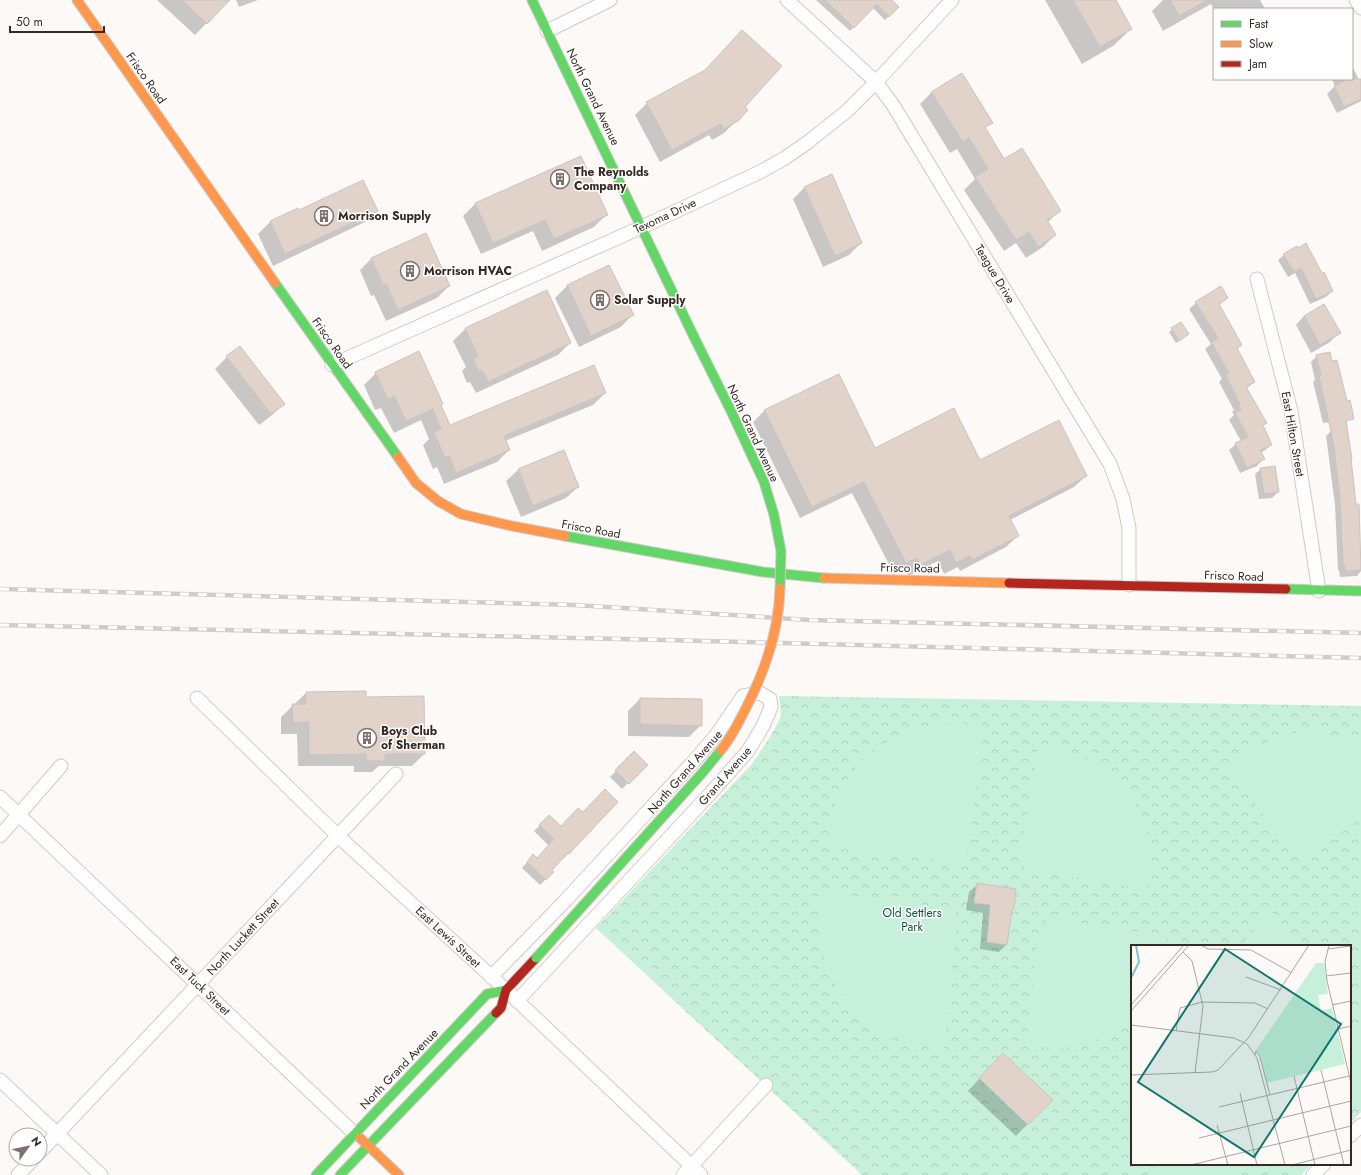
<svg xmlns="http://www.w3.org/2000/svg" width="1361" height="1175" viewBox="0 0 1361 1175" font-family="Jost,sans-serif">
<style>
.park{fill:url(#park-crowns)}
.garden{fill:#c7f0db}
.shadow{fill:#0003}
.building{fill:#e1d2ca;stroke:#cac4bf}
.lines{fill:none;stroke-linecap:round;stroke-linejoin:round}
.street-casing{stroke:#d1cac6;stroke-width:15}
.fast-casing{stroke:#d1cac6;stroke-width:11}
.slow-casing{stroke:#d1cac6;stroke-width:11}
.jam-casing{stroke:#d1cac6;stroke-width:11}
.street{stroke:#fffefe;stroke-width:13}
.fast{stroke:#63d668;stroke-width:9}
.slow{stroke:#ff974d;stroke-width:9}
.jam{stroke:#b3261e;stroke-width:9}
.rail-casing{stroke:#cfcdcc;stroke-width:4.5}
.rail{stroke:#fff;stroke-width:3;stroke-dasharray:9;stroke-linecap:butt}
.fast-bridge-casing{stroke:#d1cac6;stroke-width:11;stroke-linecap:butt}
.slow-bridge-casing{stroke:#d1cac6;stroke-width:11;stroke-linecap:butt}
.fast-bridge{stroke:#63d668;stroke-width:9}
.slow-bridge{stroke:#ff974d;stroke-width:9}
.labels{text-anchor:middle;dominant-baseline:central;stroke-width:3;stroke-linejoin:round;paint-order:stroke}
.street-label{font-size:12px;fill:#352922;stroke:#fff}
.poi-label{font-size:12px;font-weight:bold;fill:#352922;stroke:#fff;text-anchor:start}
.park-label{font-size:12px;fill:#13543c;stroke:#fff}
.inset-river{fill:none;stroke:#7fc1d3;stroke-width:2}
.inset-road{fill:none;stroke:#aca6a2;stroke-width:1}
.view{fill:#0f766e;fill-opacity:0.15;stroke:#0f766e;stroke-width:2}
.inset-edge{fill:none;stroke:#352922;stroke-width:2}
</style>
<defs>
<pattern id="park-crowns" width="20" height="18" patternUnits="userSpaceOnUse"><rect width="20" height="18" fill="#c7f0db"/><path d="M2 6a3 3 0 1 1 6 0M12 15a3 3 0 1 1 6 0" fill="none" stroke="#accebc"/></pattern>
</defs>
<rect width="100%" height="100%" fill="#fcf9f7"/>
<polygon class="park" points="779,696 1361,706 1361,1112 1350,1124 1350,946 1132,946 1132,1164 1312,1164 1301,1175 862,1175 596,928 751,765 772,734 781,716"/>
<g class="garden">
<path d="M956,723L985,725L967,853L957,862L826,847C829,824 834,800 847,780C865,750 901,730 935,724C942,723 949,723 956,723Z"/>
<polygon points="1318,731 1344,739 1361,750 1361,817 1310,858 1299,857 1223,765 1254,747 1294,733"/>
<path d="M1038,746C1093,751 1143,788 1149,846C1151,860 1149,875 1147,889L1027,870L1020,860Z"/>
<path d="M821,892L954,909L958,915L944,1049C927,1047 911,1044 896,1038C856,1022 827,983 820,941C817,925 819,908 821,892Z"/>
<polygon points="1272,912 1296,946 1239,946"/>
<polygon points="1049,918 1168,936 1166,946 1132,946 1132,1016 1115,1031 1086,1044 1060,1049 1026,1046 1039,927"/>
<polygon points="1350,1033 1361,1038 1361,1093 1350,1104"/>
<polygon points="1157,1164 1252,1164 1241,1175 1160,1175"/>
</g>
<g class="shadow">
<polygon points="157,0 229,0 195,35"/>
<polygon points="236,0 258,0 239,7"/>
<polygon points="816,0 890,0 898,7 885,20 872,7 850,31"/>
<polygon points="1045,0 1115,0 1131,29 1113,46 1082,64"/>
<polygon points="1163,0 1260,0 1265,9 1214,10 1211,4 1163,31 1152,11"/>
<polygon points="742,31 744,107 737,120 724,133 712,140 709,135 660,162 635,115 647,103 703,72"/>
<polygon points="1352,66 1361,84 1361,101 1337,113 1327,94 1335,86 1332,79 1352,79"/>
<polygon points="932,92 991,122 985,129 1004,160 1059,211 1047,223 1055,235 1043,247 1026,258 1016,243 1004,251 964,190 975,179 957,149 950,153 920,104"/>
<polygon points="580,157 606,215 594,227 542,251 533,231 481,254 463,216 475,204"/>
<polygon points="805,187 861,243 849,255 823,267 793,199"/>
<polygon points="298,209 298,211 377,210 365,222 273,266 258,234 270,222"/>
<polygon points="1284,255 1332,291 1326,297 1310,304 1295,273 1288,277 1278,260"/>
<polygon points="372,258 449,286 437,298 386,321 374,295 371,296 360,270"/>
<polygon points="608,266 632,315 621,327 579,347 555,298 567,286"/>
<polygon points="547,291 570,343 558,355 476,393 470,382 467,383 462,371 466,367 453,341 465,329"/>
<polygon points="1227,298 1219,305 1241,345 1236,349 1254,382 1246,389 1266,423 1262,426 1271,445 1264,451 1260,453 1263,459 1257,466 1240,473 1229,450 1236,444 1241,441 1229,420 1234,415 1232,412 1234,410 1219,382 1222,379 1205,349 1211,344 1189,309 1196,303"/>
<polygon points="1304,316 1339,333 1330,342 1311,353 1296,325"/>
<polygon points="1180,323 1185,337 1176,343 1169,332"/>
<polygon points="1317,356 1347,420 1323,423 1313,382 1315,380 1311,362"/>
<polygon points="227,357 283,404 271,416 259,425 215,369"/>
<polygon points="376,373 440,405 449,426 605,393 593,405 505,441 509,450 497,462 444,484 437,467 433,469 423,445 429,439 421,420 394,433 381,408 375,410 364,385"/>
<polygon points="765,410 874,450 980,461 1086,476 1074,487 1010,520 1018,536 1006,547 960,571 958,567 944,574 938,561 908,576 905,569 894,574 852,493 800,518 753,422"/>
<polygon points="1331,431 1355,505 1358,505 1361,571 1357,576 1340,577 1339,570 1338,570 1335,505 1326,436"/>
<polygon points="1261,469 1278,492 1272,498 1259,499 1255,474"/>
<polygon points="518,470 578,487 566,498 521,517 506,481"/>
<polygon points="306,693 365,698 424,754 412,766 379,766 372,772 354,772 354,766 298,766 297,734 281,734 281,717"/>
<polygon points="640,699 701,725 689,737 628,736 628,711"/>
<polygon points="634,752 646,765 622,789 610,777"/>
<polygon points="617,803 563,859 562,858 551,870 553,872 540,885 522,868 528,861 537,859 549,846 534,831 549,816 561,827 583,813"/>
<polygon points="977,885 1013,909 1011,911 1006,945 999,952 980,949 983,913 966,910 969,892"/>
<polygon points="991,1066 1051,1100 1016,1136 968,1091"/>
</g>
<g class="building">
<polygon points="182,0 230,0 207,24"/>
<polygon points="825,0 892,0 899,7 889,17 877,4 854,28"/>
<polygon points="1073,0 1116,0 1132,29 1100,47"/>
<polygon points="1170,0 1208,0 1179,16"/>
<polygon points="742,30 782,66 745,107 748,110 738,121 724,129 721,124 672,150 646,102 705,70"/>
<polygon points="962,73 993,123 985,127 1004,159 1022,148 1061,211 1047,220 1056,235 1038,247 1029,232 1016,240 975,177 988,169 969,138 963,142 931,92"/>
<polygon points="1348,79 1361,79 1361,99 1344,107 1334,86"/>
<polygon points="581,156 608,215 554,239 545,220 493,243 475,203"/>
<polygon points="832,174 862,243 835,256 804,187"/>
<polygon points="363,180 378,211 285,254 270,221 298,208 299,210"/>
<polygon points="426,233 450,286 398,310 386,284 383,285 371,258"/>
<polygon points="1306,243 1322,273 1324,272 1333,291 1316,299 1301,268 1294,272 1283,254 1297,246 1298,248"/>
<polygon points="609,265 634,315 591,336 567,285"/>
<polygon points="1221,286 1228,298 1219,304 1242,345 1237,348 1255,382 1246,387 1267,423 1263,425 1272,445 1260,450 1265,459 1247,468 1235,443 1248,437 1235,413 1241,410 1238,405 1240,404 1225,374 1229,373 1211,342 1218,338 1195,302"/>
<polygon points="547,290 571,343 488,382 482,370 479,372 473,358 478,356 465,328"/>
<polygon points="1324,304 1341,333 1320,345 1304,316"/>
<polygon points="1181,322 1189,334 1179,341 1171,328"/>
<polygon points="240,346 285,404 271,414 226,356"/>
<polygon points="419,351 443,404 441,405 450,425 594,365 606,393 504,436 510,450 456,473 449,456 445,458 434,432 441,429 433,409 406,421 394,396 388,399 375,372"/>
<polygon points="1330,352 1332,361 1337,360 1347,401 1350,400 1354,419 1346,421 1352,459 1351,459 1356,504 1359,504 1361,570 1345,571 1345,565 1343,565 1340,499 1334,446 1319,376 1321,375 1316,355"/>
<polygon points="839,374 875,448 954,408 980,460 1059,420 1087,476 1009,516 1019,536 972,560 970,556 956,563 950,550 920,565 917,558 906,563 864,482 812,507 764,410"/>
<polygon points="564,450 579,487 533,506 518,469"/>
<polygon points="1275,466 1279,492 1264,494 1260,468"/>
<polygon points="366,691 366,697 424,696 425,754 385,754 385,761 366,761 366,754 309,755 309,722 293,723 292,704 306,704 306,692"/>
<polygon points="640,698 702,699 702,726 640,724"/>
<polygon points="634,751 648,765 629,784 615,770"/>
<polygon points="605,789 618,802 569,854 568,853 552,870 554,872 546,880 527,862 533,854 537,858 554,839 539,825 549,815 561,826 578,808 583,812"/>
<polygon points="977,883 1016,889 1014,909 1012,909 1007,945 987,942 990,905 974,903"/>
<polygon points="1003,1053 1053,1100 1028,1125 979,1078"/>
</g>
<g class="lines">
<g class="street-casing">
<g id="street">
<polyline points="787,0 876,82 893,105 1110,464 1123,499 1129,528 1129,585"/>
<polyline points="1356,0 1361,8"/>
<polyline points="547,31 610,0"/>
<polyline points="1257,279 1291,411 1319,591"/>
<polyline points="332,365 642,227 760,172 785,158 808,142 847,111 876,82 952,0"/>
<polyline points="197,698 338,836 506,990 701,1175"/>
<polyline points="0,797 355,1134"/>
<polyline points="0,836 61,766"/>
<polyline points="491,977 565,901 694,761 717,734 743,696 760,693 770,699 771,707 763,726 748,751 709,795 517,1001"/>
<polyline points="0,1080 101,1175"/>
<polyline points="1350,1136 1361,1125"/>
<polyline points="40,1152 396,774"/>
<polyline points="18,1175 33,1159"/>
<polyline points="683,1175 766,1085"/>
<polyline points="1313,1175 1324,1164"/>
</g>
</g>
<g class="fast-casing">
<g id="fast">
<polyline points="532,0 694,337"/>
<polyline points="275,283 398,457"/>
<polyline points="565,536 763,572 824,578"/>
<polyline points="1286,589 1361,591"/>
<polyline points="316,1175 487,994 506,990"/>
<polyline points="340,1175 496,1013"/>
</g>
</g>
<g class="slow-casing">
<g id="slow">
<polyline points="77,0 275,283"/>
<polyline points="398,457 416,483 438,501 461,514 512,526 565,536"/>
<polyline points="824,578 1009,583"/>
<polyline points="360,1138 399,1175"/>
</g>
</g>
<g class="jam-casing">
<g id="jam">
<polyline points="1009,583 1286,589"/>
<polyline points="496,1013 501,1008 506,990 536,958"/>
</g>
</g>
<use href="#street" class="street"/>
<use href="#fast" class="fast"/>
<use href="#slow" class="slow"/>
<use href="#jam" class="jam"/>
<g class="rail-casing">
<g id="rail">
<polyline points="0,589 575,605 809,620 1361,633"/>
<path d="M0,625C454,634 907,646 1361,658"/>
</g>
</g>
<use href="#rail" class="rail"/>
<g class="fast-bridge-casing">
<g id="fast-bridge">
<polyline points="694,337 731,411 764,482 774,515 781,551 780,588"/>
<polyline points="536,958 703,772 721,750"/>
</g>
</g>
<g class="slow-bridge-casing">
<path id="slow-bridge" d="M721,750C732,737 738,723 746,708C765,671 779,630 780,588"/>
</g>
<use href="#fast-bridge" class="fast-bridge"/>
<use href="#slow-bridge" class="slow-bridge"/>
</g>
<defs>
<g id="building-ring" transform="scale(1)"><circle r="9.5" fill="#fff" stroke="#7b726d" stroke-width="1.5"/><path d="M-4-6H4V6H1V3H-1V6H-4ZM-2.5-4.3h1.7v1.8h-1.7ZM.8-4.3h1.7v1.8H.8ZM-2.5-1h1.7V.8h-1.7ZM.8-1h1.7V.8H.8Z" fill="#7b726d"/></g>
</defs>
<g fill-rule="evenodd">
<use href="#building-ring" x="560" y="179"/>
<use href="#building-ring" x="324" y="216"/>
<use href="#building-ring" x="410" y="271"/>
<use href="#building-ring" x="600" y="300"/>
<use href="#building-ring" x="367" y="738"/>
</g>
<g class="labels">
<g class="street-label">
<text transform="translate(146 78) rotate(55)">Frisco Road</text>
<text transform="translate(593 97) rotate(64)">North Grand Avenue</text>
<text transform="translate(665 216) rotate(-25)">Texoma Drive</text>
<text transform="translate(995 274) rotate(59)">Teague Drive</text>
<text transform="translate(332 343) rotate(55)">Frisco Road</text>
<text transform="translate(753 433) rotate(65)">North Grand Avenue</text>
<text transform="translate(1293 434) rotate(80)">East Hilton Street</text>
<text transform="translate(591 529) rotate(10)">Frisco Road</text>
<text transform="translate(910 568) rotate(1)">Frisco Road</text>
<text transform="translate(1234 576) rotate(2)">Frisco Road</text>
<text transform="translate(685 772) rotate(-49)">North Grand Avenue</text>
<text transform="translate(725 776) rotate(-49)">Grand Avenue</text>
<text transform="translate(243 937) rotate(-47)">North Luckett Street</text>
<text transform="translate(448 937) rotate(43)">East Lewis Street</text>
<text transform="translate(200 986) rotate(44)">East Tuck Street</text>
<text transform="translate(399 1069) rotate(-46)">North Grand Avenue</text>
</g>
<g class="poi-label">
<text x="574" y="172">The Reynolds<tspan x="574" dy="14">Company</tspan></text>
<text x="338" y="216">Morrison Supply</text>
<text x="424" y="271">Morrison HVAC</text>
<text x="614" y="300">Solar Supply</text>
<text x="381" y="731">Boys Club<tspan x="381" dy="14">of Sherman</tspan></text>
</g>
<g class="park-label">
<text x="912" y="913">Old Settlers<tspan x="912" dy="14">Park</tspan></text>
</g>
</g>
<g transform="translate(1131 945)">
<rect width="220" height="220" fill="#fcf9f7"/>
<path d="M185,18H193L197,49L187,50L190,66L201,63L214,119L136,138L130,112L125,105Z" fill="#c7f0db"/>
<path d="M174,49L175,63L160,66L163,54ZM200,67L203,80L190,83L192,72ZM178,71H190V83H182ZM156,77L168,81L158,92L147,83ZM174,82L180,94L175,103L164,93ZM141,87L153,98L143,110L137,101ZM201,87L204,98L192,96L189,90ZM157,102L171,112L164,117L155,118L147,114ZM203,103L209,108L212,116L210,117H200L194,113L193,110Z" fill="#c7f0db"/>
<path class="inset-river" d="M0,33L8,17L5,0"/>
<path class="inset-road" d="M70,0L77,4L120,5L161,28M198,0L194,17L196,36L220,138M197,4L220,1M52,7L61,16L72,61L64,128M195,31L220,28M115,32L150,45M0,60L53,0M201,60L220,56M0,66L58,0M0,80L103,93L116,99L126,113L154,220M207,84L220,81M45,86L49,63L71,57L124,58L137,64M124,110L125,106L129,112L139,150M190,125L213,220M0,130L81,127L87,125L118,92L178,0M163,131L184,220M109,148L126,220M88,162L218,131M86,180L97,220M68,193L220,156M60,220L220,181M161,220L220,205"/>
<path class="view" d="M94,4L210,79L123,212L7,137Z"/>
<rect width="220" height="220" class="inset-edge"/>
</g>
<rect x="1213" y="8" width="140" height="72" fill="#ffffff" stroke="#aea9a7"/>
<rect x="1221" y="21" width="20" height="6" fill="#63d668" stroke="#aea9a7"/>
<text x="1249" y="28" font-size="12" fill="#352922">Fast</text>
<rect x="1221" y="41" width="20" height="6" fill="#ff974d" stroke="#aea9a7"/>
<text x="1249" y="48" font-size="12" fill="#352922">Slow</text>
<rect x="1221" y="61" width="20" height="6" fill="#b3261e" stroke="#aea9a7"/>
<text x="1249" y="68" font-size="12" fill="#352922">Jam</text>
<g transform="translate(28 1147) rotate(57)"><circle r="19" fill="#ffffff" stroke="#aea9a7"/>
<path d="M0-3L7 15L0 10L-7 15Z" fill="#7b726d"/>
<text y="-6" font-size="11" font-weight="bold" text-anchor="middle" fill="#352922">N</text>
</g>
<path d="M10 26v6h94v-6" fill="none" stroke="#352922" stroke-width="2"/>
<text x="16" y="26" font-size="12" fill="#352922" stroke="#ffffff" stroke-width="3" paint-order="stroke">50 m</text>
</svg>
